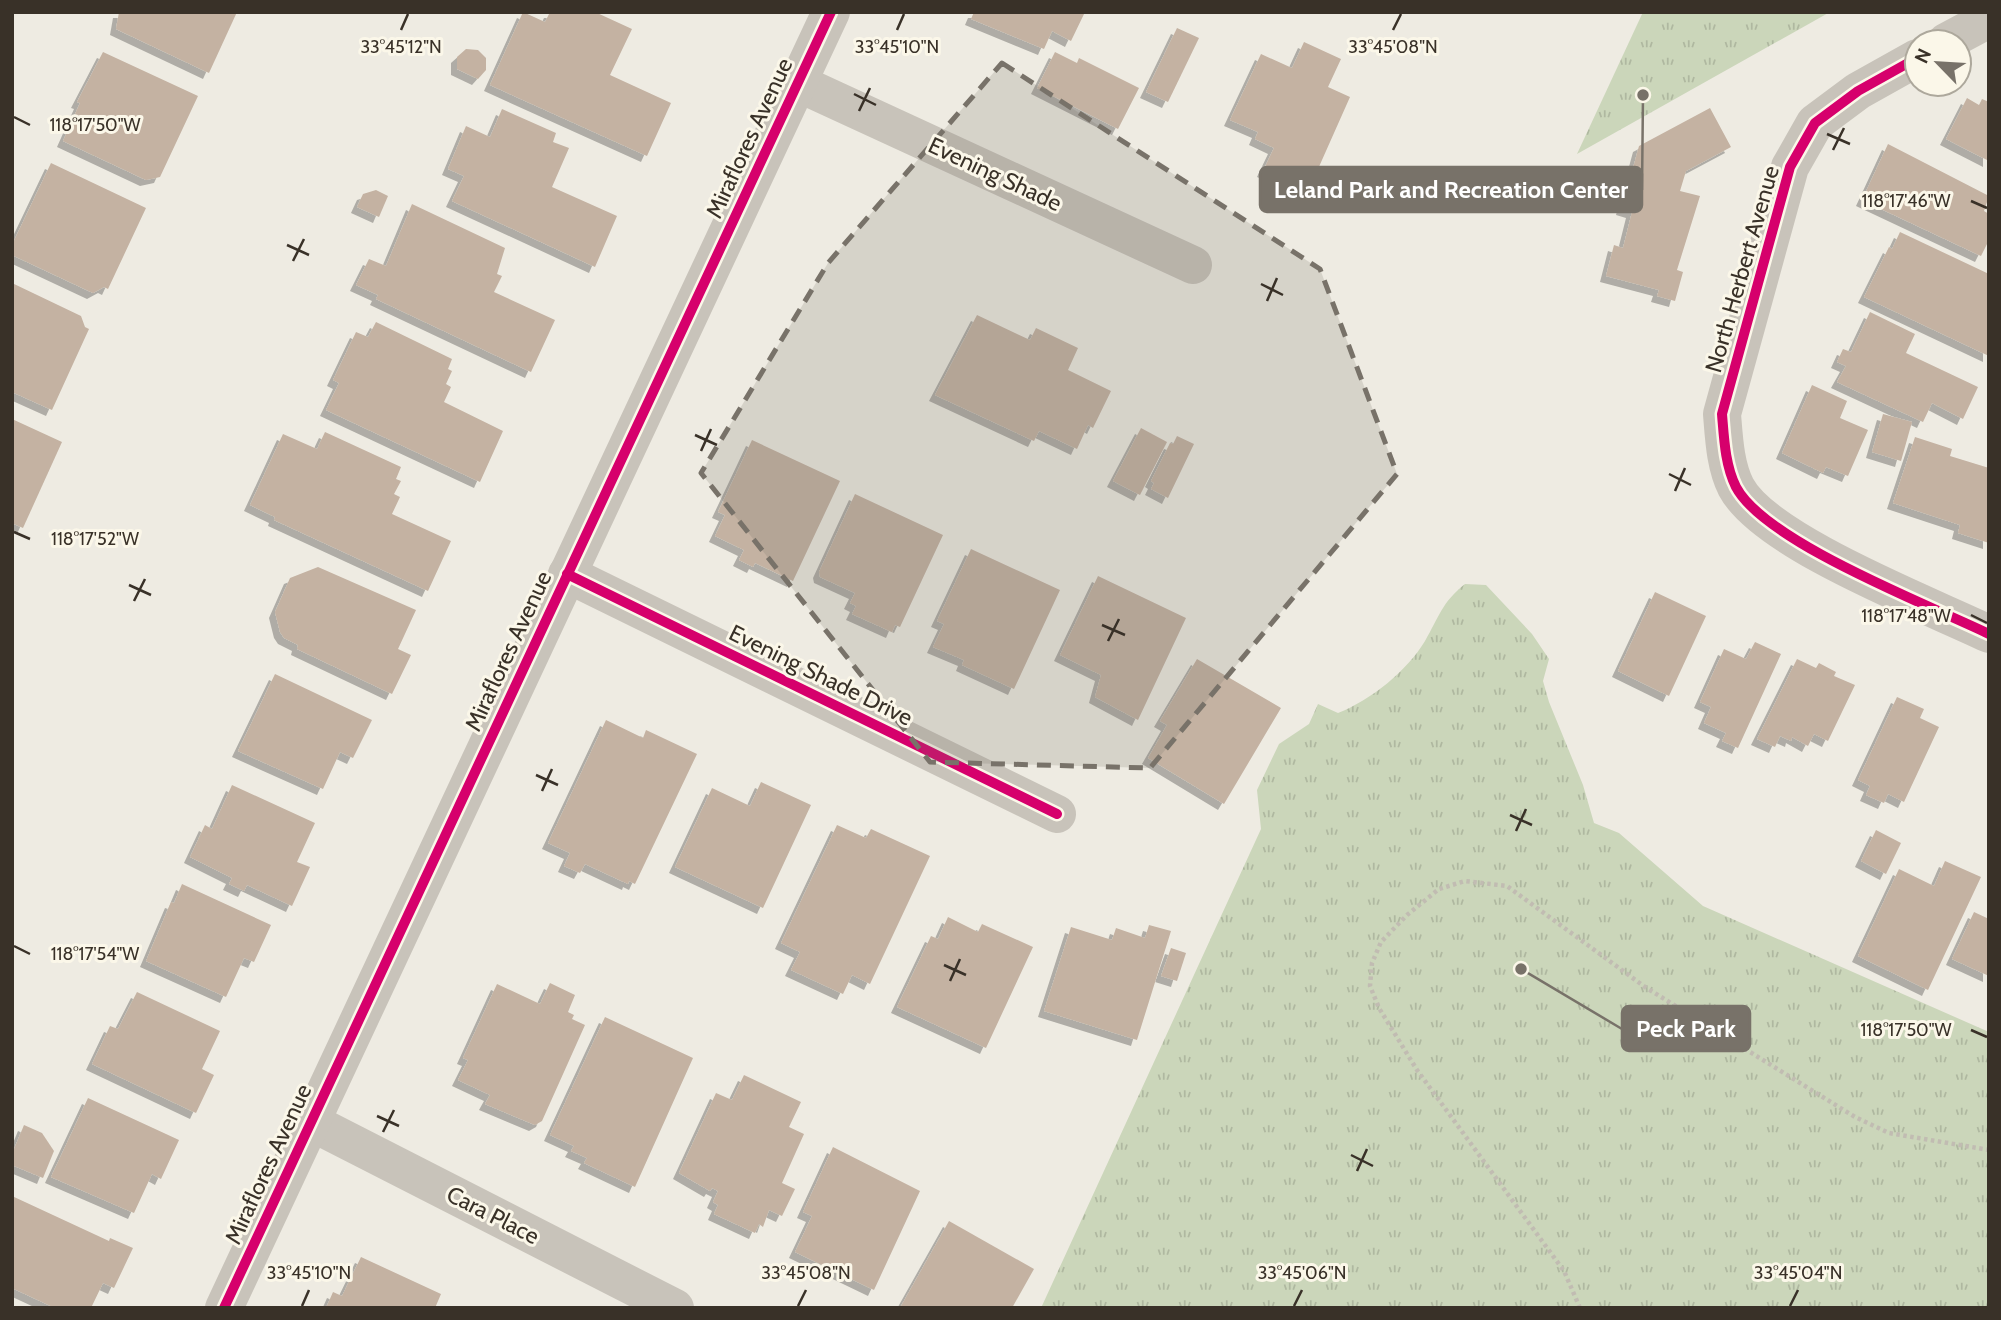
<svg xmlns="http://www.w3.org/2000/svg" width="2001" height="1320" viewBox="0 0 2001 1320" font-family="Cabin,sans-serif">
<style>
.grass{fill:url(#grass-tufts)}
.building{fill:#c4b2a2;filter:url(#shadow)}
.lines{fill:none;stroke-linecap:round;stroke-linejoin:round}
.path{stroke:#c1bcb2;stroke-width:4.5;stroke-dasharray:3.5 3.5;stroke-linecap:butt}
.minor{stroke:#c8c3ba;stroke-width:38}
.cycleway-casing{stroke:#fbf7e9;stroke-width:15}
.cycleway{stroke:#d6006c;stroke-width:10}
.marked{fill:#787269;fill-opacity:0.2;stroke:#787269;stroke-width:5;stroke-dasharray:14 9;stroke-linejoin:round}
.ticks{fill:none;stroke:#393128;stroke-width:2.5}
.labels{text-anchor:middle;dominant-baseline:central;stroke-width:6;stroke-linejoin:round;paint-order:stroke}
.street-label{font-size:23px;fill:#393128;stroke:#fbf7e9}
.ticks-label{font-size:18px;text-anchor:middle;fill:#393128;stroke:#fbf7e9;stroke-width:6;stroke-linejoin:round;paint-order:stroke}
.leader{fill:none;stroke:#787269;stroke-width:2.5}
.callout-dot{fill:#787269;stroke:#fbf7e9;stroke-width:2.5}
.callout{fill:#787269;stroke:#787269;stroke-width:2.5}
.callout-label{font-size:24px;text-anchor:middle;font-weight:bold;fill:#fff}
</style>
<defs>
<pattern id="grass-tufts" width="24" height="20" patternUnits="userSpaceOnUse" patternTransform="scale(1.75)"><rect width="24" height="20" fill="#cbd6ba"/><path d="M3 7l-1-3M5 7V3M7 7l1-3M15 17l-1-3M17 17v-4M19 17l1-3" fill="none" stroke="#afb8a0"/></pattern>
<filter id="shadow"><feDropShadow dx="-6" dy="6" stdDeviation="0" flood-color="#0004"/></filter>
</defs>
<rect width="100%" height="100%" fill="#eeebe2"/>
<g class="grass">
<polygon points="1643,12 1830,12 1577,154"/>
<path d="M1465,584L1486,585L1532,634L1549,659L1543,681L1549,702L1583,785L1594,823L1619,833L1703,906L1989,1032V1308H1041L1261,829L1257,790L1279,744L1309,724L1318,704L1338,713C1371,700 1407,671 1425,641C1439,617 1442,602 1465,584Z"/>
</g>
<g class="building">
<polygon points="119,12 237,12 209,73 116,29"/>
<polygon points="523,12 545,22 550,12 595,12 632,29 610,75 671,103 647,156 490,85"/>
<polygon points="974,12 1085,12 1071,41 1052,31 1044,49 971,19"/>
<polygon points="1177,28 1199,38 1168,102 1146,92"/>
<polygon points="1304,42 1341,59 1328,87 1350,97 1318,169 1322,171 1312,193 1263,171 1274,148 1255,139 1258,132 1230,120 1261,54 1292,68"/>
<polygon points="466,49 478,50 486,58 486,70 478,79 457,69 457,57"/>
<polygon points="103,52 198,96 160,177 146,180 63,141 80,103 77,102"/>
<polygon points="1055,52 1077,63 1079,58 1139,88 1118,129 1037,88"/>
<polygon points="1967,98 1979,105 1982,99 1989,102 1989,161 1946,139"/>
<polygon points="1710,108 1731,147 1686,171 1680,191 1700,196 1677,270 1683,272 1675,301 1657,296 1659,290 1606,276 1614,245 1623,248 1632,212 1622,209 1639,146"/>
<polygon points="502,109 556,133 553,142 569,148 552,187 617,216 595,267 452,201 464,176 448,169 466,126 490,137"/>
<polygon points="1888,144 1989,196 1984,211 1989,214 1989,240 1981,256 1862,200"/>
<polygon points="51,163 146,208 108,289 104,287 93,293 12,255 12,245"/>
<polygon points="376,190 388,196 379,217 357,207 363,194"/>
<polygon points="412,204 505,248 497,274 502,276 494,292 555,320 531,372 376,299 378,295 356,285 369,259 386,266"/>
<polygon points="1900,232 1989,274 1989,356 1864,297 1889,247 1892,249"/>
<polygon points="12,283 81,316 85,327 89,329 52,410 12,392"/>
<polygon points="1870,312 1915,334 1906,353 1978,387 1963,419 1932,403 1923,422 1837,382 1846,366 1837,362 1843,349 1851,352"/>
<polygon points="977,315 1030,340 1036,328 1078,348 1068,370 1111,391 1093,428 1088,425 1077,449 1039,431 1034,441 935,395"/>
<polygon points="376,322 452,359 448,369 452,371 446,384 451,387 444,402 503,431 480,482 326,410 339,383 333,380 356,332 368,337"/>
<polygon points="1812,385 1847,401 1840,418 1868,430 1848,476 1826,467 1823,473 1782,453"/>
<polygon points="1883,414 1912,422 1901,461 1872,452"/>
<polygon points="12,419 62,442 23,528 12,523"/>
<polygon points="1141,428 1167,442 1140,495 1113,481"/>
<polygon points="325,432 401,467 396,479 401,481 394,494 400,497 392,514 451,541 428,591 274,520 275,517 250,505 283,434 317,449"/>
<polygon points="1177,436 1194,444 1168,498 1151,489 1154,483 1151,481 1170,443 1173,444"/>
<polygon points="1915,437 1952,449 1950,456 1989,468 1989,543 1958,533 1960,525 1893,503"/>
<polygon points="752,440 840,481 793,581 755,563 753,567 739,560 744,550 715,536 725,515 718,512"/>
<polygon points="855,494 943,535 900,627 895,625 892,632 852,614 856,606 850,603 855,593 820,577 819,572"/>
<polygon points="971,549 1060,590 1014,689 962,665 964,660 933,647 944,624 937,621"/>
<polygon points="318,567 416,610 398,649 411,655 392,694 297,649 298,645 284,638 280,632 275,612 290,578"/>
<polygon points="1098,576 1186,618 1138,720 1095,697 1101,675 1060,655"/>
<polygon points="1655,592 1706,616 1669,696 1618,671"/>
<polygon points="1755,642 1781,654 1738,748 1722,741 1726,733 1704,723 1711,707 1700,702 1724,649 1746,659"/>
<polygon points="1197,659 1281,708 1224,804 1148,758 1167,725 1160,721"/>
<polygon points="1797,659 1816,668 1819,663 1836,672 1834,676 1855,685 1828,741 1814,734 1808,746 1792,737 1791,741 1780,736 1775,747 1757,739"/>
<polygon points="275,674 372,720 353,758 340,752 323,789 238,751"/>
<polygon points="1897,697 1924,709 1920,718 1939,727 1904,802 1888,794 1884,803 1866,795 1870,786 1858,780"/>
<polygon points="606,720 643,738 646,730 697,754 635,884 629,881 628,884 585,864 580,873 564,866 570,853 548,843"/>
<polygon points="761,782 811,805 763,908 675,867 712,788 750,806"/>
<polygon points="232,785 315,823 297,862 310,867 292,906 247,885 244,891 229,884 232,878 190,857 205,825 212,829"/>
<polygon points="837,825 866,838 871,829 930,856 870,984 852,975 843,994 791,970 800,952 781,943"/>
<polygon points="1876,830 1901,843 1886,874 1861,861"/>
<polygon points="1945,861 1981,877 1928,990 1858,956 1899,869 1934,886"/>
<polygon points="182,884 271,925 254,962 244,958 226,997 146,961 171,902 174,903"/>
<polygon points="1974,912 1989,919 1989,976 1952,959"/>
<polygon points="948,917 978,932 982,924 1033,947 986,1048 897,1007 931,936 938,939"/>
<polygon points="1149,925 1171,931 1137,1040 1044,1011 1071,927 1112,940 1116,928 1145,938"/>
<polygon points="1171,948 1186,953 1177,981 1161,976"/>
<polygon points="550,983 575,995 568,1012 574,1015 572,1019 585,1025 542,1121 535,1125 485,1104 490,1095 458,1080 468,1060 463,1058 497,984 540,1004"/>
<polygon points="137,992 220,1031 202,1069 214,1075 196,1113 92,1064 110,1026 118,1029"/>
<polygon points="605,1017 693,1058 635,1187 584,1163 587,1158 571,1151 574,1146 550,1135"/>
<polygon points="744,1075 801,1102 789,1127 804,1134 782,1183 795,1189 782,1216 769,1210 763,1227 759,1224 755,1233 714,1214 718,1205 713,1202 718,1191 712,1188 710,1191 679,1173 716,1093 732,1100"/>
<polygon points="88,1098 179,1140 161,1179 152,1174 134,1213 51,1177"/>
<polygon points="24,1125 42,1133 54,1151 43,1178 12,1165 12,1154"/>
<polygon points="833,1147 920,1191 874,1290 795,1252 812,1216 803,1212"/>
<polygon points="12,1196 109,1241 110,1238 133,1248 114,1288 103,1283 91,1308 55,1308 12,1288"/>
<polygon points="949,1221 1034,1269 1012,1308 900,1308"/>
<polygon points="361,1257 441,1294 435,1308 326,1308 333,1292 342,1296"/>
</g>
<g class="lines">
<polyline class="path" points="1580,1308 1564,1271 1417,1070 1379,1008 1370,986 1372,963 1381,942 1407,915 1439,889 1465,881 1507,886 1645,987 1855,1117 1889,1133 1989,1150"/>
<g class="minor">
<polyline points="1946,42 1989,19"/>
<path d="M1917,58L1858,91L1815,123L1790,167L1722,414C1724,438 1725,465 1736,487C1765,542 1929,605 1989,634"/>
<polyline points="798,83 1193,265"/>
<polyline points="567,574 1057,814"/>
<polyline points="311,1122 675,1308"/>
<polyline points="224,1308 831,12"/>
</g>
<g class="cycleway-casing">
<g id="cycleway">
<path d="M1917,58L1858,91L1815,123L1790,167L1722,414C1724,438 1725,465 1736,487C1765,542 1929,605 1989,634"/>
<polyline points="567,574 1057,814"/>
<polyline points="224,1308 831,12"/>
</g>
</g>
<use href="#cycleway" class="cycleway"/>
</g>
<path class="marked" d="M1002,63L1320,269L1397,474L1150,768L930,762L701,473L828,263Z"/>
<path class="ticks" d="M401,30L408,14M897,30L904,14M1393,30L1401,14M854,94L876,105M859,111L870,88M14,117L30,125M1827,134L1850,144M1833,150L1844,128M1971,201L1987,208M287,245L309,255M293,261L304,239M1261,284L1283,295M1267,301L1277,278M695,435L717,445M701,451L711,429M1669,474L1691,485M1675,491L1685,468M14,532L30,539M129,585L151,595M134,601L145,579M1971,615L1987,623M1102,625L1125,635M1108,641L1119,619M536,775L558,785M542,791L552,769M1510,815L1532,825M1516,831L1526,809M14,946L30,954M944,965L966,975M950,981L960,959M1971,1030L1987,1037M377,1116L399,1126M383,1132L394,1110M1351,1155L1373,1166M1357,1171L1367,1149M302,1306L309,1290M798,1306L806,1290M1294,1306L1302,1290M1790,1306L1798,1290"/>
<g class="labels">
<g class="street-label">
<text transform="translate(749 138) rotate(-65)">Miraflores Avenue</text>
<text transform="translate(995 174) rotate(25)">Evening Shade</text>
<text transform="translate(1742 269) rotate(-74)">North Herbert Avenue</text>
<text transform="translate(508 651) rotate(-65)">Miraflores Avenue</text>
<text transform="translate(821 675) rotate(26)">Evening Shade Drive</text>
<text transform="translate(268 1164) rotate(-65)">Miraflores Avenue</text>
<text transform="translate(493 1215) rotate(27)">Cara Place</text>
</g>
</g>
<g class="ticks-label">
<text x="401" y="53">33°45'12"N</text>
<text x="897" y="53">33°45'10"N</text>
<text x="1393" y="53">33°45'08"N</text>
<text x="95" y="131">118°17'50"W</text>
<text x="1906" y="207">118°17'46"W</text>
<text x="95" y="545">118°17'52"W</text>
<text x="1906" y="622">118°17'48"W</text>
<text x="95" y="960">118°17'54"W</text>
<text x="1906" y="1036">118°17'50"W</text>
<text x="309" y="1279">33°45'10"N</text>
<text x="806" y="1279">33°45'08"N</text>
<text x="1302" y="1279">33°45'06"N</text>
<text x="1798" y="1279">33°45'04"N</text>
</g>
<path class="leader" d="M1643 95L1642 190M1521 969L1622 1029"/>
<g class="callout-dot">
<circle cx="1643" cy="95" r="7"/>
<circle cx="1521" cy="969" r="7"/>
</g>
<g class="callout">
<rect x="1260" y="167" width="382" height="45" rx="7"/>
<rect x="1622" y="1006" width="128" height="45" rx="7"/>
</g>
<g class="callout-label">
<text x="1451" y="198">Leland Park and Recreation Center</text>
<text x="1686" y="1037">Peck Park</text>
</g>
<rect width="2001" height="1320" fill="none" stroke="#393128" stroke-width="28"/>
<g transform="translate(1938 63) rotate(295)"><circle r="33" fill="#fbf7e9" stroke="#ada89c" stroke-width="2"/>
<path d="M0-5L12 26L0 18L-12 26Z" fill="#787269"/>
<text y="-10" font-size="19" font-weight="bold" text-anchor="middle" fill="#393128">N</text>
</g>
</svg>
